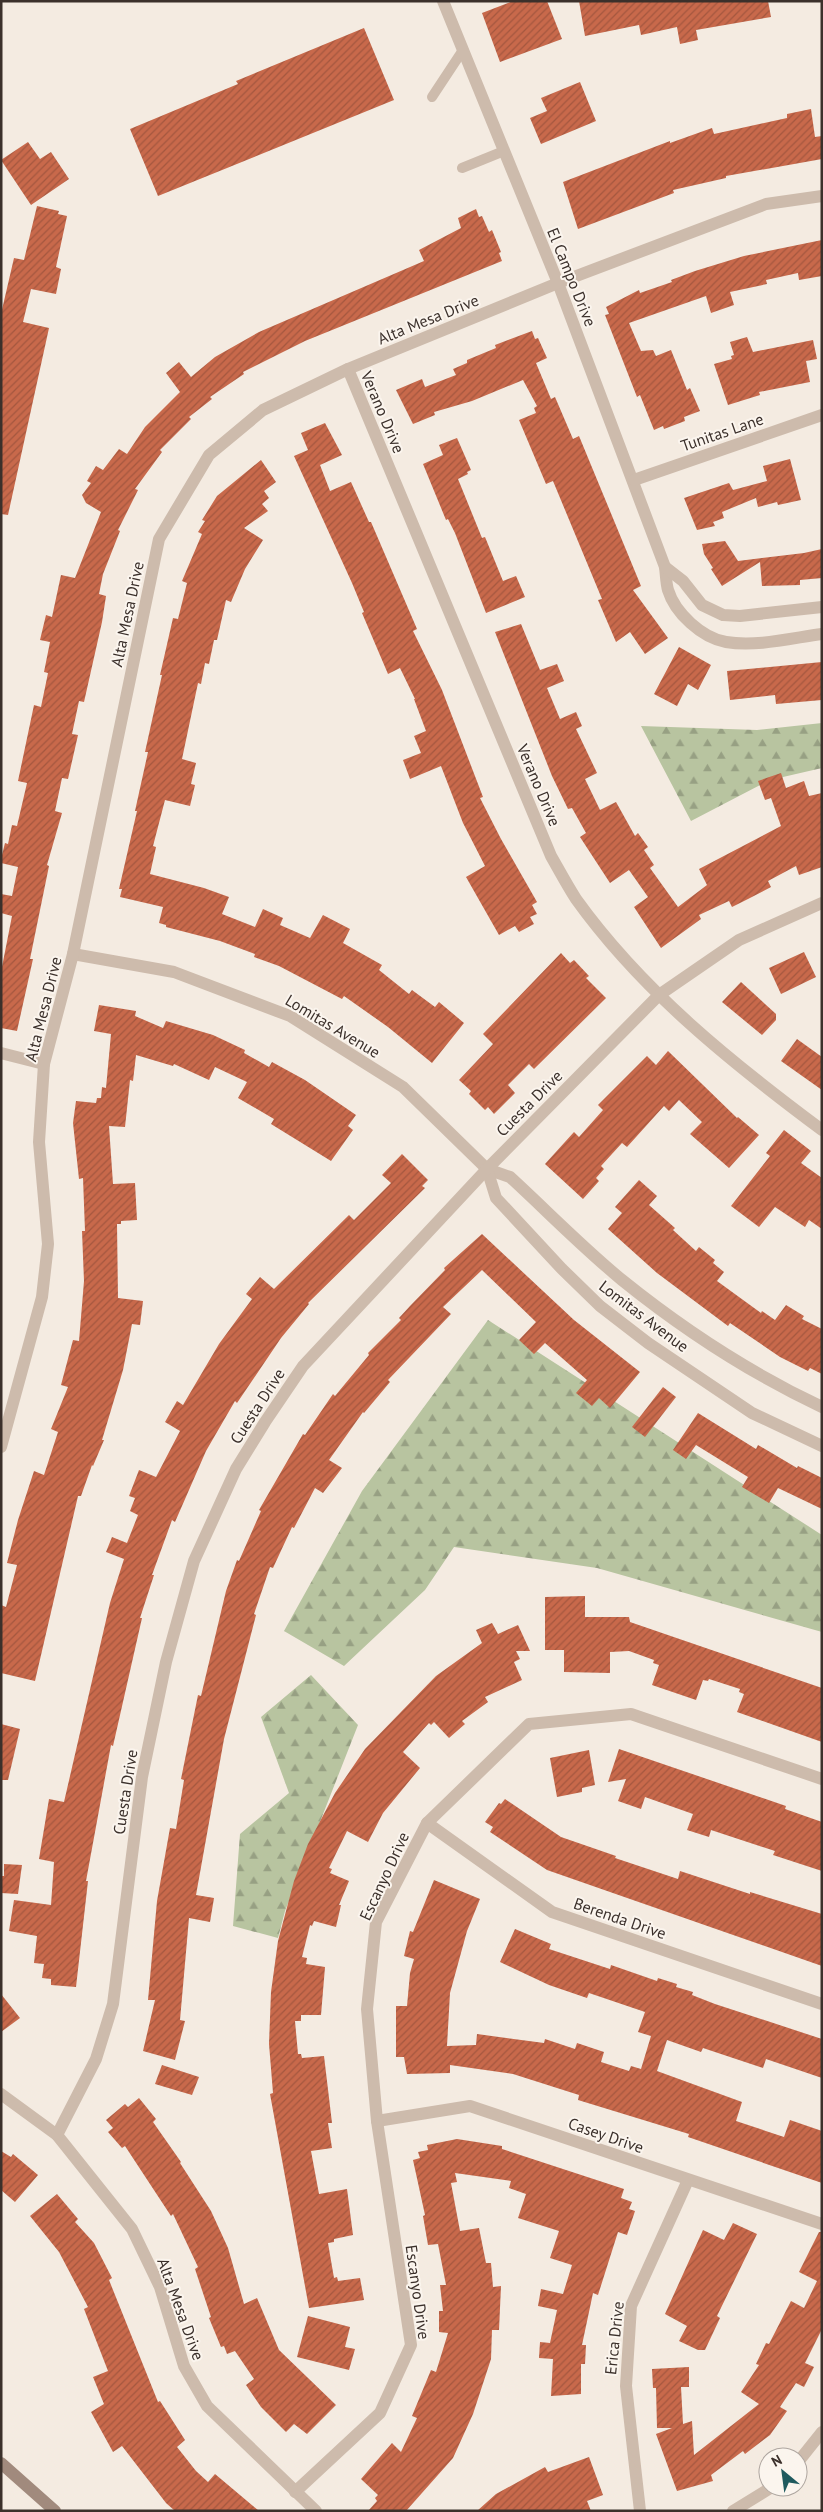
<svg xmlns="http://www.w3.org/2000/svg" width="823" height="2512" viewBox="0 0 823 2512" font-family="'PT Sans',sans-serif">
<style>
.forest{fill:url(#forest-firs)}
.building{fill:url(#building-hatch)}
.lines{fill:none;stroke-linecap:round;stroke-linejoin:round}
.service{stroke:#cdbbac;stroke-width:10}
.minor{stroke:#cdbbac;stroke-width:12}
.secondary{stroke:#a18a7d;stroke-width:12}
.labels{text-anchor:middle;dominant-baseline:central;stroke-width:4;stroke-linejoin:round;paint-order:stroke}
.street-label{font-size:16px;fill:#3b302b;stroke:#fbf5ee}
</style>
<defs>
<pattern id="forest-firs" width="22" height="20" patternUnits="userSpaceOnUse" patternTransform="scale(1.25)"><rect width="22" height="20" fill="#b8c4a0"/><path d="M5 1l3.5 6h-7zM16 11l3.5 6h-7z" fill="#97a083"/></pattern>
<pattern id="building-hatch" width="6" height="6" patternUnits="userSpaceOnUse" patternTransform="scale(1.25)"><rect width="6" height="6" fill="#c8694b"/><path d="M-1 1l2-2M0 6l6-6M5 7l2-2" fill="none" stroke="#a4573f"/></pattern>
</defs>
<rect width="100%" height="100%" fill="#f4ebe1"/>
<g class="forest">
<polygon points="822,723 822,768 770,780 691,821 641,726 757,730"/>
<polygon points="488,1320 822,1535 822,1632 597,1568 454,1547 425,1590 344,1666 284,1631 362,1491"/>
<polygon points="311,1675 358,1725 285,1911 278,1938 233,1926 240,1834 289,1793 261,1717"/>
</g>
<g class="building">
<polygon points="513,1 547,1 562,39 500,62 482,13"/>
<polygon points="579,1 768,1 771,17 696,30 698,40 680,44 677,27 641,35 639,25 585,36"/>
<polygon points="364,28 394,100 158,196 130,129 238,84 236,81"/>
<polygon points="580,82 596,121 541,144 530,118 547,111 541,98"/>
<polygon points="811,109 815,137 822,136 822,159 726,176 726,178 673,190 674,193 578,229 563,182 670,141 670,143 712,128 714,134 787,118 787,114"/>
<polygon points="28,142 40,159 51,152 69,179 31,205 1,160"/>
<polygon points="37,206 59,211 58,214 67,216 56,267 61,269 56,294 31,289 23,322 49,328 8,515 1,514 1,314 14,258 24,260"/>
<polygon points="476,209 479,217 482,216 489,232 492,230 501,252 499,253 502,261 305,341 243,372 244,374 210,397 212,399 189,417 191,419 160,450 162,452 135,489 138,490 118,530 120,531 103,574 99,594 106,596 102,622 84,702 79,701 72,734 78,735 68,779 62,778 55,811 62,813 47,865 49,866 30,959 33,959 17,1031 1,1028 1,972 12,916 1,913 1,894 12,896 18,867 1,863 1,859 5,843 8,844 12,825 17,826 27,783 18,781 34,705 41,707 48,673 44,672 50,642 40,640 46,615 52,617 61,575 75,578 101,512 86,503 82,495 91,483 87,481 96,466 103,470 119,449 127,454 145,427 180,392 166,373 179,362 191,377 215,357 259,332 424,261 419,250 461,228 458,218"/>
<polygon points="822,240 822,276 799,280 798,273 766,280 767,284 730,292 734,305 711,313 706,296 629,323 641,351 653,350 656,356 671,350 687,390 690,388 700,411 684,417 685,421 664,429 663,426 654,430 640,395 637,397 614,338 605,315 609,314 606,307 639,290 640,293 672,282 671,280 695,271 744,256"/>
<polygon points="532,331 535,339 538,338 547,358 536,363 551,399 555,397 573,439 579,436 641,586 633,590 668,638 645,654 630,632 616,642 598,600 602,599 553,481 546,484 519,420 536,413 534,408 537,406 523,380 472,401 434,412 435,415 413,424 396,390 422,379 425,387 456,375 453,369 467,363 467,360 496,348 495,345"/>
<polygon points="747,337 753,352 813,340 817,359 806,361 810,382 759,392 760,395 728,405 714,364 732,359 731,356 734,355 730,342"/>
<polygon points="325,423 342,455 320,465 330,491 351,482 369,522 371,522 417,629 413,631 442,690 483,797 480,798 501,839 537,902 532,905 537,914 530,917 534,924 519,932 515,926 499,935 466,877 485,866 463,823 441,766 410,779 403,760 421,753 414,736 426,731 414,699 415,699 400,668 388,674 362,613 364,612 352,583 294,456 308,450 301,433"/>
<polygon points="457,438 471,470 467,472 468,474 458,479 482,538 485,537 503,581 516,576 525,597 486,613 455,533 448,519 446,520 423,464 443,455 439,445"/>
<polygon points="790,459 801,500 778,505 777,502 758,507 756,498 722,512 724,518 713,522 715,526 697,530 684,498 729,483 733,490 767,481 763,466"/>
<polygon points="261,460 276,482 264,491 269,498 262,504 268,511 244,528 263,540 245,569 231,602 226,600 217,640 214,640 209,664 205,663 201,684 198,683 182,759 196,763 191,784 195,785 190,806 165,800 153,846 156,847 150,874 204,888 229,897 222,914 255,927 263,909 283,918 280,925 310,938 323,915 350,929 343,943 382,965 379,970 409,994 412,990 435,1007 439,1002 464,1023 432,1063 388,1027 344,996 342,999 279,966 254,957 255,954 220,941 166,927 166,925 159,923 163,907 120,897 122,889 119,889 137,811 135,811 148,752 145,752 162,675 160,675 173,618 178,619 187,583 182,581 202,534 198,532 205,521 202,520 217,496"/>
<polygon points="725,541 738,561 804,553 822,549 822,578 800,580 800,585 762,586 760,562 722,586 711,569 713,568 704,554 702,544"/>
<polygon points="521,624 540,670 557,664 564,681 547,688 560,719 576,712 582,726 576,729 597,773 585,779 600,810 616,802 635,836 638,833 648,847 644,850 654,865 650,868 678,907 707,885 699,869 781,826 771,798 765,800 758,781 781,773 786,788 804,781 809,796 822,793 822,867 799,875 796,866 768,881 771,887 748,899 732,907 729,901 699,915 701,919 661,948 634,907 648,897 629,870 610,883 580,837 586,833 572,808 568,809 552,776 495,632"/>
<polygon points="679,647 711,665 698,690 688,684 677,706 654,694"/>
<polygon points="822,662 822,700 776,704 775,695 730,700 727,671"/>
<polygon points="804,952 816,977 781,994 769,968"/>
<polygon points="561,953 570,963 574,960 589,976 586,978 606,998 534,1069 529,1064 508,1085 515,1093 494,1114 488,1107 485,1110 469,1094 471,1091 459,1080 493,1044 483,1034"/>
<polygon points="741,982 776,1014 776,1020 762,1035 722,1002"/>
<polygon points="99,1005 136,1011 135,1016 163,1028 166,1021 213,1035 245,1050 244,1053 269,1067 272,1062 305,1080 356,1115 348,1126 353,1130 331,1161 271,1124 274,1119 238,1098 247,1082 215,1067 209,1080 174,1064 173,1066 136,1055 133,1081 130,1080 125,1127 109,1126 113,1184 135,1183 137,1220 121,1221 121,1224 117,1224 118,1298 143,1301 140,1325 132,1324 123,1370 102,1440 104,1440 93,1466 92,1465 81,1496 78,1496 35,1681 1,1673 1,1605 6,1607 17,1565 7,1563 18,1520 34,1471 44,1475 58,1432 51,1429 68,1387 61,1385 73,1340 79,1341 84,1281 82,1231 85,1231 83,1178 79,1179 73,1123 76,1101 96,1103 97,1098 101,1098 102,1087 106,1088 111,1034 94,1031"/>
<polygon points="797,1039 822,1057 822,1090 781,1061"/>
<polygon points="668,1051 737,1118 738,1117 759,1135 729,1168 690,1134 702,1122 679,1100 669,1111 664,1106 627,1147 622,1143 601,1166 604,1169 596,1178 599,1181 583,1199 545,1164 574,1132 579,1137 603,1110 598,1105 647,1056 656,1065"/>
<polygon points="784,1130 811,1151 801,1163 822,1178 822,1229 809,1220 805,1227 775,1207 759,1227 731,1206 770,1156 766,1153"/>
<polygon points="402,1154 428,1180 422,1186 425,1188 308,1303 309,1304 281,1338 237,1403 235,1401 206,1451 175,1522 172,1520 152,1575 154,1575 140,1618 142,1618 113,1746 111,1745 86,1881 88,1881 76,1987 51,1985 51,1979 42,1978 44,1964 34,1963 37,1936 9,1931 14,1900 51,1905 54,1862 39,1859 49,1799 64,1802 110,1603 124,1559 106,1552 112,1537 127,1543 138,1515 130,1511 135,1498 129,1496 139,1470 156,1477 180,1431 165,1422 177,1401 183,1405 219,1344 252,1299 246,1294 260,1277 274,1289 349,1215 354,1220 391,1183 382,1175"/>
<polygon points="639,1180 657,1196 649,1205 675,1228 673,1230 696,1251 699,1247 715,1260 713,1263 724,1272 717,1281 761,1313 762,1311 775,1320 786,1305 804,1316 802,1319 822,1329 822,1374 810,1368 808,1371 780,1357 730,1323 728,1326 657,1273 608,1229 622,1213 615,1207"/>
<polygon points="482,1234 574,1320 640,1372 610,1408 599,1398 592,1406 576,1393 587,1380 545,1343 534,1354 519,1340 536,1322 482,1270 443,1307 451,1314 388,1380 390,1382 364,1413 363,1412 329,1460 342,1468 323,1493 315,1488 294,1528 292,1527 273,1568 270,1567 254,1614 256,1615 224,1739 196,1895 214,1898 210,1922 189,1918 180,2020 185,2021 175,2060 143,2051 155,2000 148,2000 157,1901 170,1828 176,1829 184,1780 181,1779 198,1695 201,1696 226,1591 237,1560 239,1561 261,1511 259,1510 303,1434 305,1435 333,1394 335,1396 369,1355 368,1353 401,1320 399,1318 410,1306 445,1270 444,1268"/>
<polygon points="663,1387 676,1397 645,1437 632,1427"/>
<polygon points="698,1413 756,1449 758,1445 797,1468 798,1466 822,1478 822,1509 778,1488 769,1503 742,1487 748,1477 696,1445 686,1459 673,1450"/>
<polygon points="585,1596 585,1617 629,1617 630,1622 822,1688 822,1742 737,1712 744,1694 739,1692 740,1689 709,1679 708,1681 703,1680 696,1700 652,1685 659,1665 653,1663 654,1660 629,1651 610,1652 610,1673 564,1672 564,1650 545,1650 545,1597"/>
<polygon points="492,1623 498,1634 518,1625 530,1651 516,1651 520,1659 514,1662 522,1680 485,1697 488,1702 462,1721 465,1724 449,1738 434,1722 431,1725 429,1723 403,1752 420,1768 383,1813 368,1842 347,1831 329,1868 332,1869 330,1873 349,1881 339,1905 341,1905 336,1927 314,1921 312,1926 310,1925 302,1957 307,1958 306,1964 325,1967 321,2015 301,2015 301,2021 295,2021 298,2054 301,2054 302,2058 324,2056 332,2123 328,2123 332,2148 311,2151 319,2194 347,2189 353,2235 334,2239 334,2242 328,2243 334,2278 337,2277 338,2281 360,2278 364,2300 309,2308 270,2094 273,2093 269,2044 271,1992 278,1941 294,1881 308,1844 335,1793 365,1749 436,1676 482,1643 476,1630"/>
<polygon points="1,1724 20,1729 8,1780 1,1780"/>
<polygon points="619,1749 786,1806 785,1809 822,1822 822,1871 773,1855 775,1851 711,1830 709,1837 687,1830 693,1814 645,1797 641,1809 618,1801 626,1779 608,1782"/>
<polygon points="589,1750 595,1785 582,1788 582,1792 557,1797 550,1758"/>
<polygon points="505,1799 561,1837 616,1856 615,1858 678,1879 680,1871 750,1894 750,1892 822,1914 822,1966 547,1870 490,1832 493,1827 485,1822 499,1803 501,1804"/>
<polygon points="4,1864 22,1865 18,1894 1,1893 1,1876 4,1876"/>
<polygon points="434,1880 480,1899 467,1931 450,1993 447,2046 476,2045 477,2034 544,2043 545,2039 575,2049 577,2043 604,2052 601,2062 629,2071 631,2066 641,2069 651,2036 638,2032 645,2012 589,1993 587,1998 549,1985 500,1962 515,1929 551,1944 549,1949 610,1969 611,1965 657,1981 658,1978 677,1984 676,1987 693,1992 692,1995 715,2004 822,2039 822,2078 766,2059 763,2068 703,2048 701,2052 667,2040 657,2071 742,2102 736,2121 784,2137 790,2120 822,2131 822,2183 688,2137 689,2134 578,2100 579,2095 513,2074 450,2065 450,2073 407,2074 404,2057 396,2057 396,2006 407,2006 410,1973 414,1959 404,1956 410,1931 413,1932"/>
<polygon points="1,1994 20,2018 1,2032"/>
<polygon points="162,2065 199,2077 192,2095 155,2084"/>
<polygon points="139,2098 156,2119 153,2122 181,2162 180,2163 211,2211 228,2248 244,2304 257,2298 279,2350 336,2405 307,2434 294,2424 286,2432 261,2407 246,2385 254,2379 235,2351 227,2354 224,2346 221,2347 209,2318 211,2317 195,2269 198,2267 173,2214 171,2216 125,2146 122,2148 108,2132 113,2128 106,2120 125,2104 128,2107"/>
<polygon points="457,2139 502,2146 502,2149 624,2189 621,2198 632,2202 629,2209 635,2211 627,2235 618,2232 598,2295 593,2293 582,2345 586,2345 585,2364 581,2364 581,2394 551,2396 553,2359 539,2358 540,2342 550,2343 557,2310 538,2306 541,2289 563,2294 572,2265 550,2258 559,2231 518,2218 526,2194 509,2188 511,2181 455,2173 457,2182 451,2183 460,2231 479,2228 486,2263 491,2263 493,2287 501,2286 499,2330 492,2330 491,2359 473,2414 453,2458 406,2511 368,2511 377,2501 375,2498 378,2495 361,2479 392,2443 401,2452 417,2418 412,2416 431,2370 436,2372 448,2333 439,2332 439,2311 443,2311 440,2285 446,2285 438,2244 428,2245 423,2216 425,2215 413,2160 420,2158 418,2152 428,2150 427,2145"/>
<polygon points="1,2151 11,2157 13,2154 38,2175 15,2202 1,2190"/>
<polygon points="57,2194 78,2219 75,2222 94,2243 112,2278 109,2280 158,2402 160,2401 185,2440 177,2447 196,2471 208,2482 215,2474 259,2511 175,2511 166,2503 122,2446 113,2452 91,2412 104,2404 93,2377 108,2371 84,2309 88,2307 59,2252 30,2216"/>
<polygon points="733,2223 757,2234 717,2316 720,2318 705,2350 698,2350 679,2341 687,2326 665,2314 703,2230 724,2240"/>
<polygon points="819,2232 822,2232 822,2329 805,2363 814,2367 804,2387 796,2383 780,2407 787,2411 770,2435 745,2454 743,2451 711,2475 713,2481 677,2491 656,2434 672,2428 657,2428 656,2388 653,2388 652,2369 689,2367 689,2387 681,2387 683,2424 692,2421 694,2455 759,2404 741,2392 759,2365 756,2364 766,2343 769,2344 791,2301 804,2308 817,2281 799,2272"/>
<polygon points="308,2316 350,2327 345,2347 355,2349 349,2370 297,2357"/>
<polygon points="589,2457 603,2495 587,2501 591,2511 477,2511 496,2494 545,2467 548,2472"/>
</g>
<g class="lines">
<g class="service">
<polyline points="432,97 463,50"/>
<polyline points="462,168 504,151"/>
</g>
<g class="minor">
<path d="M443,1L558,283L665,567C666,575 666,583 668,590C675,613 702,638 726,642C757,647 792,638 822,634"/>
<path d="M348,369L551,856C559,870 567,885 576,899C642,991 732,1063 822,1130"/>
<polyline points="634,480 822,415"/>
<polyline points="665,567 683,581 702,605 723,615 740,616 822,607"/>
<path d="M73,954L174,972L290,1016L403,1087L487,1169L510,1177C547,1211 583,1248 622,1280C684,1330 750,1373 822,1407"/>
<polyline points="1,1053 44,1064"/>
<polyline points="487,1169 496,1198 562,1269 600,1306 648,1343 752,1413 822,1446"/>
<polyline points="1,1447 42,1297 48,1244 39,1142 44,1064 73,954 159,539 209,455 263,410 348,369 558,283 766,204 822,196"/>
<polyline points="427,1823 552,1912 822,2004"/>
<polyline points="1,2094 57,2135 132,2229 160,2287 184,2366 207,2406 316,2511"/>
<polyline points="377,2121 470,2106 822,2224"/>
<polyline points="57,2135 96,2059 113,2004 142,1777 166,1662 194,1561 236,1469 265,1422 303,1366 487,1169 659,995 739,940 822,903"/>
<polyline points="798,2462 822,2432"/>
<polyline points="295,2492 380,2413 411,2345 377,2121 367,2009 376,1922 427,1823 529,1724 631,1714 822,1779"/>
<polyline points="640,2511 626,2386 631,2306 688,2180"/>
<polyline points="733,2511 772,2487"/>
</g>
<polyline class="secondary" points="1,2463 55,2511"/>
</g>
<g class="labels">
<g class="street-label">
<text transform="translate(572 277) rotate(68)">El Campo Drive</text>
<text transform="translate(428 319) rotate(-22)">Alta Mesa Drive</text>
<text transform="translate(383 412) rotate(67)">Verano Drive</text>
<text transform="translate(722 432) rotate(-19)">Tunitas Lane</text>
<text transform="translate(127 614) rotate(-78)">Alta Mesa Drive</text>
<text transform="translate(539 785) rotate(67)">Verano Drive</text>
<text transform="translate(43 1009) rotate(-76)">Alta Mesa Drive</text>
<text transform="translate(333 1026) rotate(31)">Lomitas Avenue</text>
<text transform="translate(529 1103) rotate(-45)">Cuesta Drive</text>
<text transform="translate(644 1316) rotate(37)">Lomitas Avenue</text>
<text transform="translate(257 1406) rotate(-57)">Cuesta Drive</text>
<text transform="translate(125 1792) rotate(-81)">Cuesta Drive</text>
<text transform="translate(384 1876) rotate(-65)">Escanyo Drive</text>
<text transform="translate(620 1918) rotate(19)">Berenda Drive</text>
<text transform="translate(606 2135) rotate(19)">Casey Drive</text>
<text transform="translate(418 2292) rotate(82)">Escanyo Drive</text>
<text transform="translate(181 2309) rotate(70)">Alta Mesa Drive</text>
<text transform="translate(614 2338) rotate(-84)">Erica Drive</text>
</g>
</g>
<rect width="823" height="2512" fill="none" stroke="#3b302b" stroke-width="5"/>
<g transform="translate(783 2472) rotate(331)"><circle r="24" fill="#fbf5ee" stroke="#aea6a0"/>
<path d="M0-4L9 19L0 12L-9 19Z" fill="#1f5a5e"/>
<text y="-8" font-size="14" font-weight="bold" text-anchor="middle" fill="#3b302b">N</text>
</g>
</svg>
